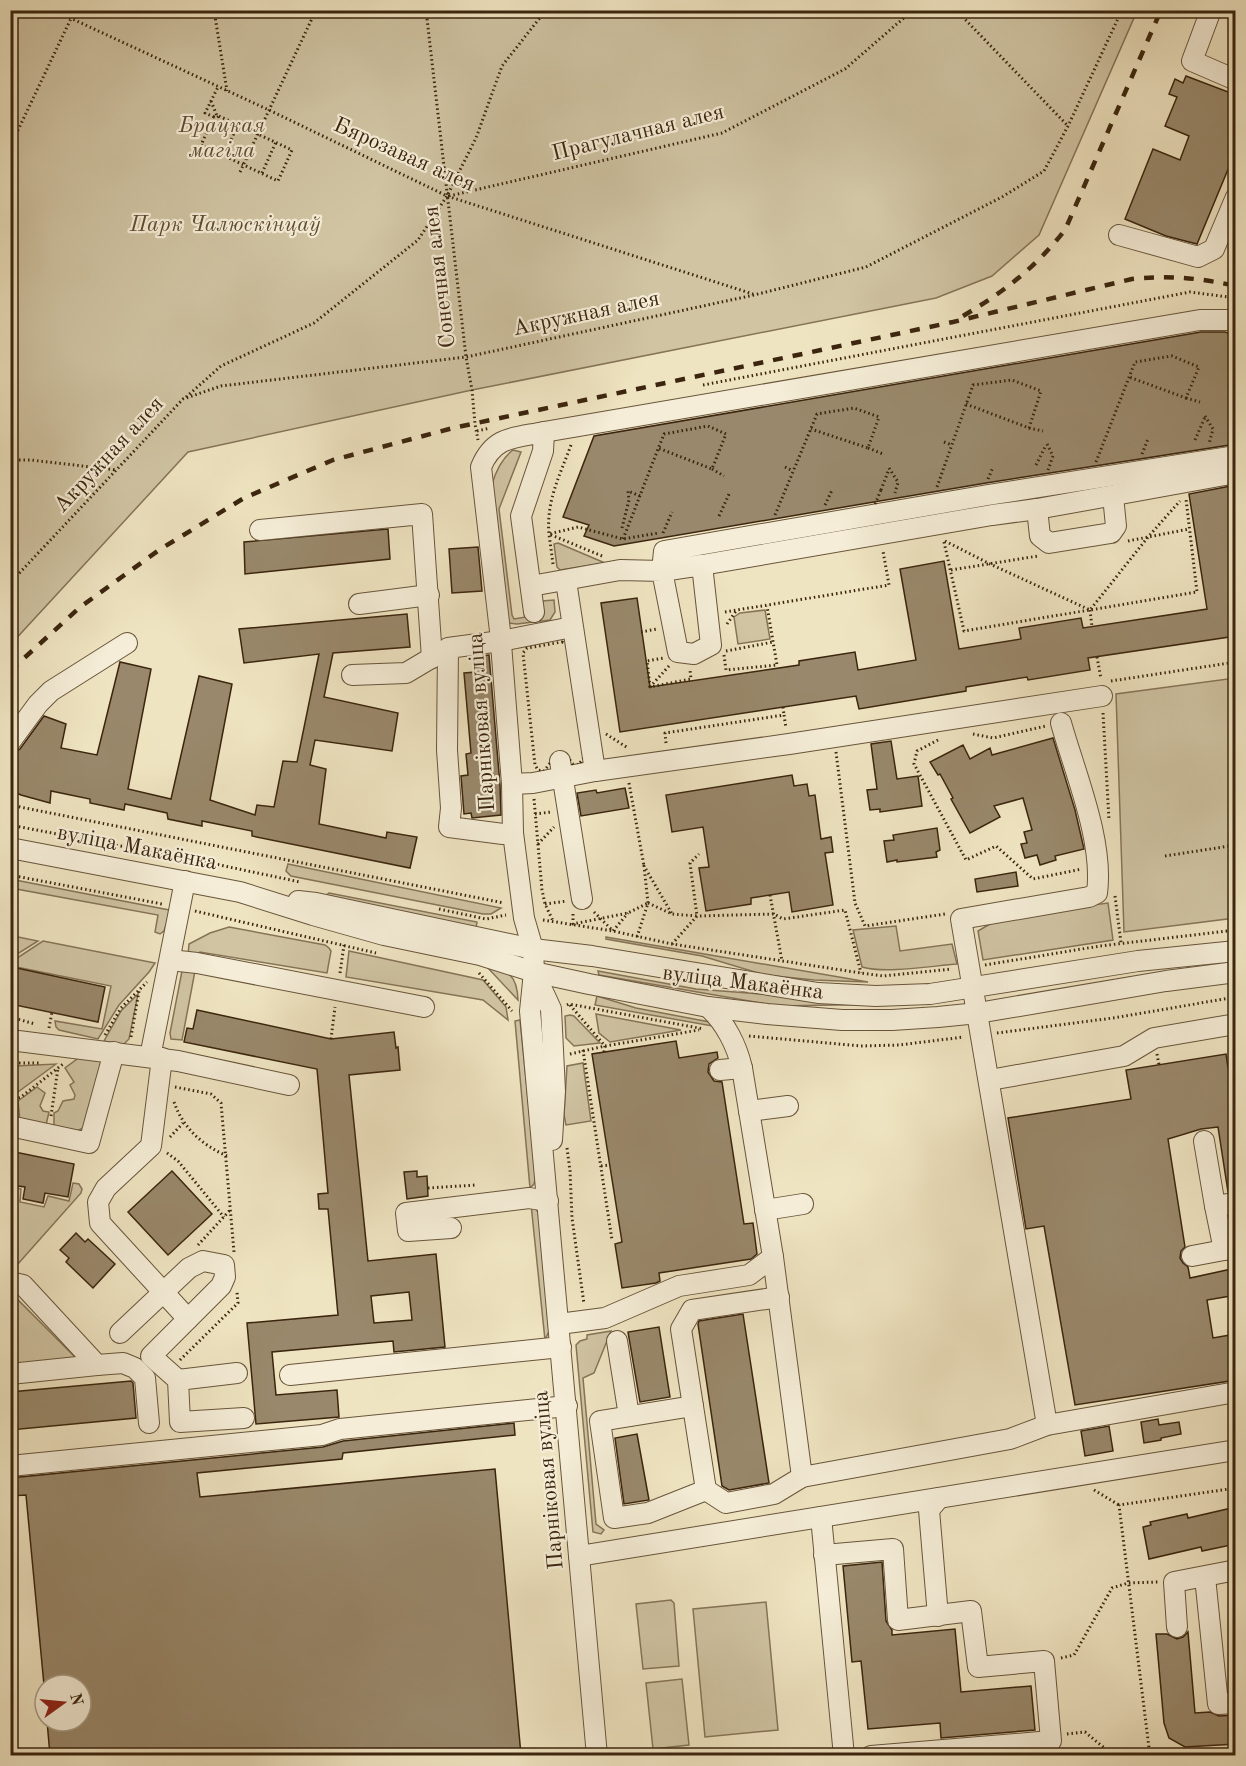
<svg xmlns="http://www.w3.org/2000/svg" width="1246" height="1766" viewBox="0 0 1246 1766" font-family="'Old Standard TT',serif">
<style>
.green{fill:#d0c4a3;stroke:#867458;stroke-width:1.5}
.building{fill:#99886b;stroke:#3b250e;stroke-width:1.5;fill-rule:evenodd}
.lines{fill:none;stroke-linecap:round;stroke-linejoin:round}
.minor-casing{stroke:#68553b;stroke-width:22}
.path{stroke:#3b250e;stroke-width:3;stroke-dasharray:1.5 3;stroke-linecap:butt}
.minor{stroke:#f5edd7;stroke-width:20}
.rail{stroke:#3b250e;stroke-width:4.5;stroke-dasharray:10 10;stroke-linecap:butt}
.path-bridge{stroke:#3b250e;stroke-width:3;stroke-dasharray:1.5 3;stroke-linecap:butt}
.labels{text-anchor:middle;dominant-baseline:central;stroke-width:4.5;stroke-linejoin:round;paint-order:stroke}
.park-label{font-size:22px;font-style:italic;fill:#604d33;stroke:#f5edd7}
.street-label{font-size:22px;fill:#3b250e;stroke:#f5edd7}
</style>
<rect width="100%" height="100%" fill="#efe4c1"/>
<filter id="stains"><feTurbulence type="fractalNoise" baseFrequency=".00333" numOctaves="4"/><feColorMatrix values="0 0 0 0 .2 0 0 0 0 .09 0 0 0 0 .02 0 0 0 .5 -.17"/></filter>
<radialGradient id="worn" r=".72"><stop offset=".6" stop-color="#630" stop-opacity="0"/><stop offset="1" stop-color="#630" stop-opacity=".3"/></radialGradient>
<g class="green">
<polygon points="11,10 1137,10 1137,11 1039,235 992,276 936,298 472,390 188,452 11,644"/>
<path d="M513,450L521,452L499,509L512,615L514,619L544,614L542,601L554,600L555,612L550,620L517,624L507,623L492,484C496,471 502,458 513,450Z"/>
<polygon points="558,543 605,563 560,570 557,567 554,544"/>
<polygon points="765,610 770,639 738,644 734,617 740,613"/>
<polygon points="1235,678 1235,918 1124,932 1116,694"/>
<polygon points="288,864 501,908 491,914 483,914 291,876 286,871"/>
<polygon points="10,879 169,910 170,913 164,931 160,934 155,932 158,915 11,888"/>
<polygon points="329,893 477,922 476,928 322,898"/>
<polygon points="1108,903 1113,940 983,960 978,931 1002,917"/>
<path d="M896,926L900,951L952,944L957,964C931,966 886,974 862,967L853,930Z"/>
<polygon points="229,927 325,945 329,948 331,951 327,973 200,952 198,959 188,956 189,944 210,933"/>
<polygon points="15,937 18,937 38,941 11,958 11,938"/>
<polygon points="606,937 868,982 814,980 765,975 702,956 606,939"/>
<polygon points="43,941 155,963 149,972 119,1005 98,1039 59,1030 56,1027 55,1021 102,1029 111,986 11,966 11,968 11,962"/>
<polygon points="349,951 483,980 506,1007 508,1020 483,1000 346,977"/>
<path d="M487,967C510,972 517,975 518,1000Z"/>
<polygon points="182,971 195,971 182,1040 171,1039 170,1033"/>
<polygon points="598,971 696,989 892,1004 778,1006 599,975"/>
<polygon points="138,994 129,1039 122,1046 104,1041 121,1011"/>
<polygon points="597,996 636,1008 715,1023 718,1027 595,1005"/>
<polygon points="596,1014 681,1030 610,1042 599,1033"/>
<polygon points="570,1015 574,1016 600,1043 574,1046 566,1038 565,1016"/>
<polygon points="520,1020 536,1177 534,1184 530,1188 515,1021"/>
<polygon points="84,1054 106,1058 87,1126 77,1131 54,1127 54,1113 58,1111 63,1101 74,1099 75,1095 70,1085 74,1082 65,1068"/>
<polygon points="583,1063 591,1121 566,1125 564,1115 567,1066"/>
<polygon points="56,1064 18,1092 15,1066"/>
<polygon points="37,1087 45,1093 40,1106 43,1111 49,1112 46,1125 20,1121 18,1101"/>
<polygon points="73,1183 79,1184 82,1189 81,1193 17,1265 11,1265 11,1187 21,1189 20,1202 44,1207 48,1196 69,1201"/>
<polygon points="531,1204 539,1213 549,1331 545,1340"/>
<polygon points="10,1298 18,1300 79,1361 11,1368"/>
<polygon points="611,1331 594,1373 583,1378 596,1524 604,1530 601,1534 593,1532 576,1345 580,1341 587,1339 587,1335"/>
<polygon points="671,1600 674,1603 679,1666 643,1669 636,1604"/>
<polygon points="766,1602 778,1730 705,1737 693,1609"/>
<polygon points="682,1679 689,1745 653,1749 646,1683"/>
</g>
<g class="building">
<polygon points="1186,76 1236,95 1236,150 1197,244 1166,236 1125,219 1153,149 1180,160 1189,136 1165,126 1177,97 1169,94 1175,79 1183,83"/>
<polygon points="1201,332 1225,332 1236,336 1236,444 986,483 614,546 584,536 589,525 563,517 594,436"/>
<polygon points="1236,485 1236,636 1088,658 1090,670 1028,680 1027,677 966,687 966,691 859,709 856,696 620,732 601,603 637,598 650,687 799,665 799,661 855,652 858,670 916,660 900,569 944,561 959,649 1021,639 1019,628 1081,618 1083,628 1207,609 1189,494"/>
<polygon points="388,529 390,559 245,574 244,542"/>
<polygon points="478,547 482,591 452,593 449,549"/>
<polygon points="407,614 410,647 333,653 324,697 398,713 392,751 315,740 310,765 326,769 319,824 386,838 387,832 417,837 410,868 252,836 252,831 202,821 202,826 168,819 167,813 125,804 124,810 90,803 90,799 51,791 50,803 21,795 10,790 10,756 20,749 44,716 66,724 61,748 97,755 120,662 151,669 128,789 171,799 199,676 232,684 210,800 255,815 257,805 274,807 283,761 297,762 319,654 244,663 239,629"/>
<polygon points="489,655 500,785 501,815 472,818 471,813 464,814 461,776 468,775 466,754 471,753 464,673 476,672 474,657"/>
<polygon points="1053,738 1075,810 1084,849 1055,856 1056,860 1040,865 1037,855 1025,858 1021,844 1027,843 1024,832 1032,830 1023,798 994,806 1000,817 970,833 951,799 953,798 940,774 938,775 930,762 963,745 970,759 990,748 992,755"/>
<polygon points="891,741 897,779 918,776 922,806 880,812 880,809 870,810 867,790 877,789 871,744"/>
<polygon points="792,775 794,786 807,784 809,796 815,795 821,839 831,837 833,852 825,853 833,905 792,912 789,892 751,898 751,904 706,911 699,868 709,867 703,827 672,832 666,795"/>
<polygon points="625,788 629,808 581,816 577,793 596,790 597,793"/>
<polygon points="937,828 940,850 936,852 937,857 897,862 897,860 887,862 884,841 894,840 893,835"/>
<polygon points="1016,872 1018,886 977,892 975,879"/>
<polygon points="12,967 105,987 98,1022 10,1004"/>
<path d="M197,1010L331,1039L394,1032L396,1048L398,1047L400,1070L349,1075L368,1261L436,1254L445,1347L394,1352L393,1341L272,1352L276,1395L337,1390L339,1417L256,1424L247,1323L338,1315L328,1209H319L318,1194L328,1193L317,1069L184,1042L187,1028L193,1029ZM409,1292L412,1320L374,1323L371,1296Z"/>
<polygon points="676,1041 679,1058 717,1052 718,1058 709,1064 708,1072 714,1081 722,1082 744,1224 753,1223 757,1254 751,1259 659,1273 660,1281 656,1283 622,1288 615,1244 622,1242 592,1054"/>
<polygon points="1226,1054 1228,1068 1236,1067 1236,1191 1228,1192 1218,1127 1201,1129 1168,1139 1185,1247 1181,1251 1180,1258 1183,1263 1188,1267 1190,1278 1236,1268 1236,1295 1207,1300 1213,1338 1236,1334 1236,1380 1075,1405 1044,1226 1026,1229 1008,1118 1131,1099 1126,1070"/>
<polygon points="10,1151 74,1164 68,1197 45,1193 43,1203 23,1199 25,1187 10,1185"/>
<polygon points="172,1171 212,1214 168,1255 128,1212"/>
<polygon points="417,1171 417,1177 427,1176 428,1196 407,1199 404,1172"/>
<polygon points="76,1233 85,1242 88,1239 115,1264 93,1288 66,1262 69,1258 60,1250"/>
<polygon points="743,1314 769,1483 729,1490 722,1486 698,1324 699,1321"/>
<polygon points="659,1327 670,1397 640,1402 628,1332"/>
<polygon points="131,1381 133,1383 136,1418 10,1430 10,1392"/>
<polygon points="1158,1419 1159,1425 1179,1422 1181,1434 1161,1438 1161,1440 1144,1443 1141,1422"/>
<polygon points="514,1423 515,1435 343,1453 342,1459 197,1473 200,1497 495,1469 521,1755 50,1755 47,1721 81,1721 81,1685 44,1685 26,1495 10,1496 10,1478 323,1447 343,1441"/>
<polygon points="1109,1426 1113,1451 1085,1456 1081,1431"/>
<polygon points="637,1434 649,1500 624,1504 615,1438"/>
<polygon points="1236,1507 1236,1544 1202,1551 1201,1547 1149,1559 1143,1527 1151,1525 1150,1522 1187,1514 1188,1518"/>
<polygon points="882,1562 886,1621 892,1630 892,1635 955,1629 961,1692 1031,1686 1035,1730 941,1738 940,1723 868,1729 861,1661 852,1662 843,1566"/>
<polygon points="1188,1632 1195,1713 1210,1712 1219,1716 1236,1715 1236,1744 1185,1747 1169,1738 1164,1723 1156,1634 1167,1634 1177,1639 1183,1637"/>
</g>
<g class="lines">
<g class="minor-casing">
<g id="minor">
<polyline points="1211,10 1192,61 1236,80"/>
<polyline points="1119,235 1198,257 1214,249 1236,197"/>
<polyline points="544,432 1200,320 1236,320"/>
<polyline points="1037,509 1040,536 1049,543 1111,533 1116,526 1113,496"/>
<polyline points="260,530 422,514 432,658"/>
<polyline points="702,565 992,515 1037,509 1236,473"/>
<polyline points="566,581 595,771"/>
<polyline points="531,586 620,570 662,571 702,565 711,645 694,654 678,652 662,571 664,551 988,495 1236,456"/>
<polyline points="359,604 429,595"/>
<path d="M534,612L521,516L543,451L544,432C514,438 494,436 481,467L500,631L512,784L513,833L524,918L533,949L534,972L530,1011L597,1756"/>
<polyline points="352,675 406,673 443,651"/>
<polyline points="10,742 38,704 51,691 127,643"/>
<polyline points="560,761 582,899"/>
<polyline points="512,784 533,783 595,771 789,744 1102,696"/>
<polyline points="513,833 503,834 449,827 451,808 447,750 448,648 501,641 572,627"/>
<polyline points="10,848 240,892 313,915 384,935 480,955 534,972 589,984 708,1007 767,1014 842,1020 892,1020 938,1017 978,1013 1166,981 1236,972"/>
<polyline points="298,901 316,903 533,949 592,956 818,993 876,996 930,994 1138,961 1236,951"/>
<polyline points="170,960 197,963 424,1007"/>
<polyline points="534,972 551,1009 555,1091 552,1140"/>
<path d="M708,1007C725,1022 737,1046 742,1068L773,1257L802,1477"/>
<polyline points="10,1040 178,1061 289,1085"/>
<polyline points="150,1057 185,881"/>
<polyline points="162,1058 151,1146 106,1188 98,1202 100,1223 188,1319"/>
<polyline points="720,1070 742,1068"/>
<polyline points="990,1080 1124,1056 1154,1038 1236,1024"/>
<polyline points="749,1111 788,1106"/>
<polyline points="10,1126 89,1143 114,1052"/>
<polyline points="1204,1141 1215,1206 1236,1203"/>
<polyline points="1215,1206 1224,1250"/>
<polyline points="765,1210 803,1204"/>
<polyline points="451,1228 408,1231 406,1213 529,1198 548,1201"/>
<polyline points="1192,1256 1224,1250 1236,1246"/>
<polyline points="10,1282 23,1285 97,1365 123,1363 135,1368 145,1378 149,1423"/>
<polyline points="779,1297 692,1310 681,1329 706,1490 726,1503 774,1494 802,1477 1010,1439 1047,1425 1236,1392"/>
<polyline points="559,1324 605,1318 679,1286 749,1275 773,1257"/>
<polyline points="120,1333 189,1268 203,1261 224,1265 225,1277 221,1286 151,1356 178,1380 180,1422 244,1418"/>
<polyline points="617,1341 629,1416"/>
<polyline points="10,1374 97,1365"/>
<polyline points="290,1375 561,1347"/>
<polyline points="178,1380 237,1373"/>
<polyline points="693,1406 600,1421 614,1518 648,1513 706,1490"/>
<path d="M1047,1425L961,919L1089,897L1097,893C1104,841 1075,773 1061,723"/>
<polyline points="10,1466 322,1435 340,1429 567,1406"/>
<polyline points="821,1517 844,1756"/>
<polyline points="824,1555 893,1549 898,1620 971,1611 978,1667 1044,1661 1051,1741 871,1756"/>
<polyline points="579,1556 1236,1450"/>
<polyline points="1205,1577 1218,1704 1236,1703"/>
<polyline points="938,1616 929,1510 939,1498"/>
<polyline points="1177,1627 1174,1582 1236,1570"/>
</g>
</g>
<g class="path">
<polyline points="53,10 269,110 447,196 753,294"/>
<polyline points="214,10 227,91"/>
<polyline points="426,10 466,357 472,390 475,424 478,440"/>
<polyline points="956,10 1068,126"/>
<polyline points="211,101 217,116"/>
<polygon points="219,116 292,150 278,181 201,145 214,117 216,118"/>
<polyline points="214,117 205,113 218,87"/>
<polyline points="10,147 75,10"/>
<polyline points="224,156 238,124"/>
<polyline points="240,172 316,10"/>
<polyline points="262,173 276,142"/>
<polyline points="449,196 722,133 845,69 913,10"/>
<polyline points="703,385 1190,292 1236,298"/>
<polyline points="186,397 221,366 314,323 418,240 447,196 476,138 502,66 546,10"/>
<polyline points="1186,398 1200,402"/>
<polyline points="1205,416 1213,429 1209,444"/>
<polyline points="1029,428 1043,431"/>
<polyline points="477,431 490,428"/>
<polyline points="1195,440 1205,417"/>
<polyline points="944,442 952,445"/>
<polyline points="1047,444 1053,456 1048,470"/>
<path d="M571,445C560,475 546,501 549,534L602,556"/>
<polyline points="868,448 883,454"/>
<polyline points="1142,454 1148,439"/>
<polyline points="10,460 31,460 117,470"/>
<polyline points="1096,462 1135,362 1172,356 1199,367 1186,398 1129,377"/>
<polyline points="1036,465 1046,445"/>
<polyline points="785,467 793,471"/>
<polyline points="889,468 898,482 895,493"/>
<polyline points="712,469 724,476"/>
<polyline points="988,479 993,467"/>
<polyline points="937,487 973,385 1012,380 1041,391 1029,428 966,404"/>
<polyline points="881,490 889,469"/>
<polyline points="825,505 832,490"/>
<polyline points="775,515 817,414 854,408 879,417 868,448 811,429"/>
<polyline points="719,516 730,492"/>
<polyline points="622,528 629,500 628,491 640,496"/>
<polyline points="663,533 672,512"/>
<path d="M623,539C637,504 650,469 664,434L708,426L726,434L712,469L658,448"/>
<polyline points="945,541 990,564 1090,610 1148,537 1180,501"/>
<polyline points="1128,541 1189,529"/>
<polyline points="944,542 964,631 1197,592 1186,499"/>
<polyline points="553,564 549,534 578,527 623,539 659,533"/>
<polyline points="951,570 1038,556"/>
<polyline points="10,583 183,399 221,386 466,357 754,295 866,267 1002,197 1044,171 1068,126 1122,10"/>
<polyline points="1090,610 1092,627"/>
<polyline points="725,612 889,585 883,551"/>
<polyline points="727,624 736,611"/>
<polyline points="641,632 657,629"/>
<polygon points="562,642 568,645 585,757 578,765 573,764 569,759 551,762 544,771 538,770 535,765 523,653 527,648"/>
<polyline points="726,651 773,642"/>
<polyline points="724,655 726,670 777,665 767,606"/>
<polyline points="1097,657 1101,679"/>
<polyline points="669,666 650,687 691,679 690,670"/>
<polyline points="1111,681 1236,662"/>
<polyline points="650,687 647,661 664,658"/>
<polyline points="783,707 784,715"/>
<polyline points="1103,713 1109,820"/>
<polyline points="606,734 628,748"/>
<polyline points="973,734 993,738 1046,726"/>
<polyline points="938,740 917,751 914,764 966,860 996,846 1033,879 1082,869"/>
<polyline points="666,743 665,733 784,715 786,728"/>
<polyline points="836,752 855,903 865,926 945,914"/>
<polyline points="629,783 644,866"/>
<polyline points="534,799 542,890 545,904 553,921"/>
<polyline points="10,805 504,903"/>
<polyline points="535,814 551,812"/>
<polyline points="10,825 215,864 300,882"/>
<polyline points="538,844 554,827"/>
<polyline points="1165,856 1236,845"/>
<polyline points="10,875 162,904"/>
<polyline points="770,895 782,961"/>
<polyline points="1115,896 1121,943"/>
<polyline points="648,903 672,914 697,916 690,863 699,854"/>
<polyline points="545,904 567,901"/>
<polyline points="439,909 486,919 506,915"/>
<polyline points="195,911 376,953"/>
<polyline points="594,912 613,931 628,913"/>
<polyline points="573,914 573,924 628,913 648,903"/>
<polyline points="543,920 613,931 672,944 861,973 883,976 952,969"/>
<polyline points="637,937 648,903 644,866 672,914"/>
<polyline points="672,944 697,916 774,914 783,919 845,910 861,973"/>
<polyline points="985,965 1100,946 1236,930"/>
<polyline points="340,973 344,945"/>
<polyline points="479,973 512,1011"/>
<polyline points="567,1005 569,1004 704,1029"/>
<polyline points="570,1005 605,1046 604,1052"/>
<polyline points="10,1017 35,1024"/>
<polyline points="49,1028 52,1012"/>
<polyline points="997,1033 1113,1018 1236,997"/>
<polyline points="105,1035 121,1008 147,982"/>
<polyline points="749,1036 861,1046 899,1045 964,1037"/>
<polyline points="131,1037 139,991"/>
<polyline points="331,1039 335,1007"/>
<polyline points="583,1050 612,1240"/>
<polyline points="570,1054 605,1046 699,1030"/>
<polyline points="1157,1054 1159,1065"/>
<polyline points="10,1063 40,1063"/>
<polyline points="11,1063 15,1109"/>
<polyline points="175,1087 211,1094 221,1103 234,1252"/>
<polyline points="10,1101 21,1097 63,1064"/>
<path d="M174,1102C183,1128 202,1145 227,1156"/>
<polyline points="51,1116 58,1068"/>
<polyline points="170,1137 183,1123"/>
<polyline points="567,1148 570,1171 572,1218 584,1304"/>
<polyline points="167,1153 178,1161 224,1217"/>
<polyline points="601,1166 610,1165"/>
<polyline points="428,1188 476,1185"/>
<polyline points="198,1245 231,1209"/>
<polyline points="180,1360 238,1303 237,1292"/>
<polyline points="1094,1490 1119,1505"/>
<polyline points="1061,1658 1074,1655 1112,1588 1128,1583 1158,1582"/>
<polyline points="1067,1734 1085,1732 1114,1756"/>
<polyline points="1150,1756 1119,1505 1236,1488"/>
</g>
<use href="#minor" class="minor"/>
<g class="rail">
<path d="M963,316C1005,291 1035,268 1065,230L1161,10"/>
<path d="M10,671L79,608L159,550L244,498L333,460L453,428L953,322L1132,279C1168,275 1200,278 1236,286"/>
</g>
<polyline class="path-bridge" points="875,504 881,490"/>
</g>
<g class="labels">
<g class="park-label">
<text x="222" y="126">Брацкая<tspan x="222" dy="25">магіла</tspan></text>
<text x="225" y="225">Парк Чалюскінцаў</text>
</g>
<g class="street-label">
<text transform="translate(638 133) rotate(-14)">Прагулачная алея</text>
<text transform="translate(404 155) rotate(24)">Бярозавая алея</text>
<text transform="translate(440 277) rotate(-97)">Сонечная алея</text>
<text transform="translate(586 314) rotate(-12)">Акружная алея</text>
<text transform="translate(109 455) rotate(-47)">Акружная алея</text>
<text transform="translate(482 722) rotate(-94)">Парніковая вуліца</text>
<text transform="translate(137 848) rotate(11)">вуліца Макаёнка</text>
<text transform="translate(743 983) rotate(7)">вуліца Макаёнка</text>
<text transform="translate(549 1480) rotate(-95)">Парніковая вуліца</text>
</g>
</g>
<rect width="1246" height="1766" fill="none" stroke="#efe4c1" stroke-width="36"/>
<rect x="12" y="12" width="1222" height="1742" fill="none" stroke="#3b250e" stroke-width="3"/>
<rect x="18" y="18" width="1210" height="1730" fill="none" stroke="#3b250e" stroke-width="1.5"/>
<g transform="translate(63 1703) rotate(75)"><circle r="28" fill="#f5edd7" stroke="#ab9d87" stroke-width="1.5"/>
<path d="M0-4.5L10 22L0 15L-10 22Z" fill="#8f2418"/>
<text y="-9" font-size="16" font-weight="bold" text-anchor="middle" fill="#3b250e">N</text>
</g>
<rect width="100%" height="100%" filter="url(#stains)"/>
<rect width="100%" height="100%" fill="url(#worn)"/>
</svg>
